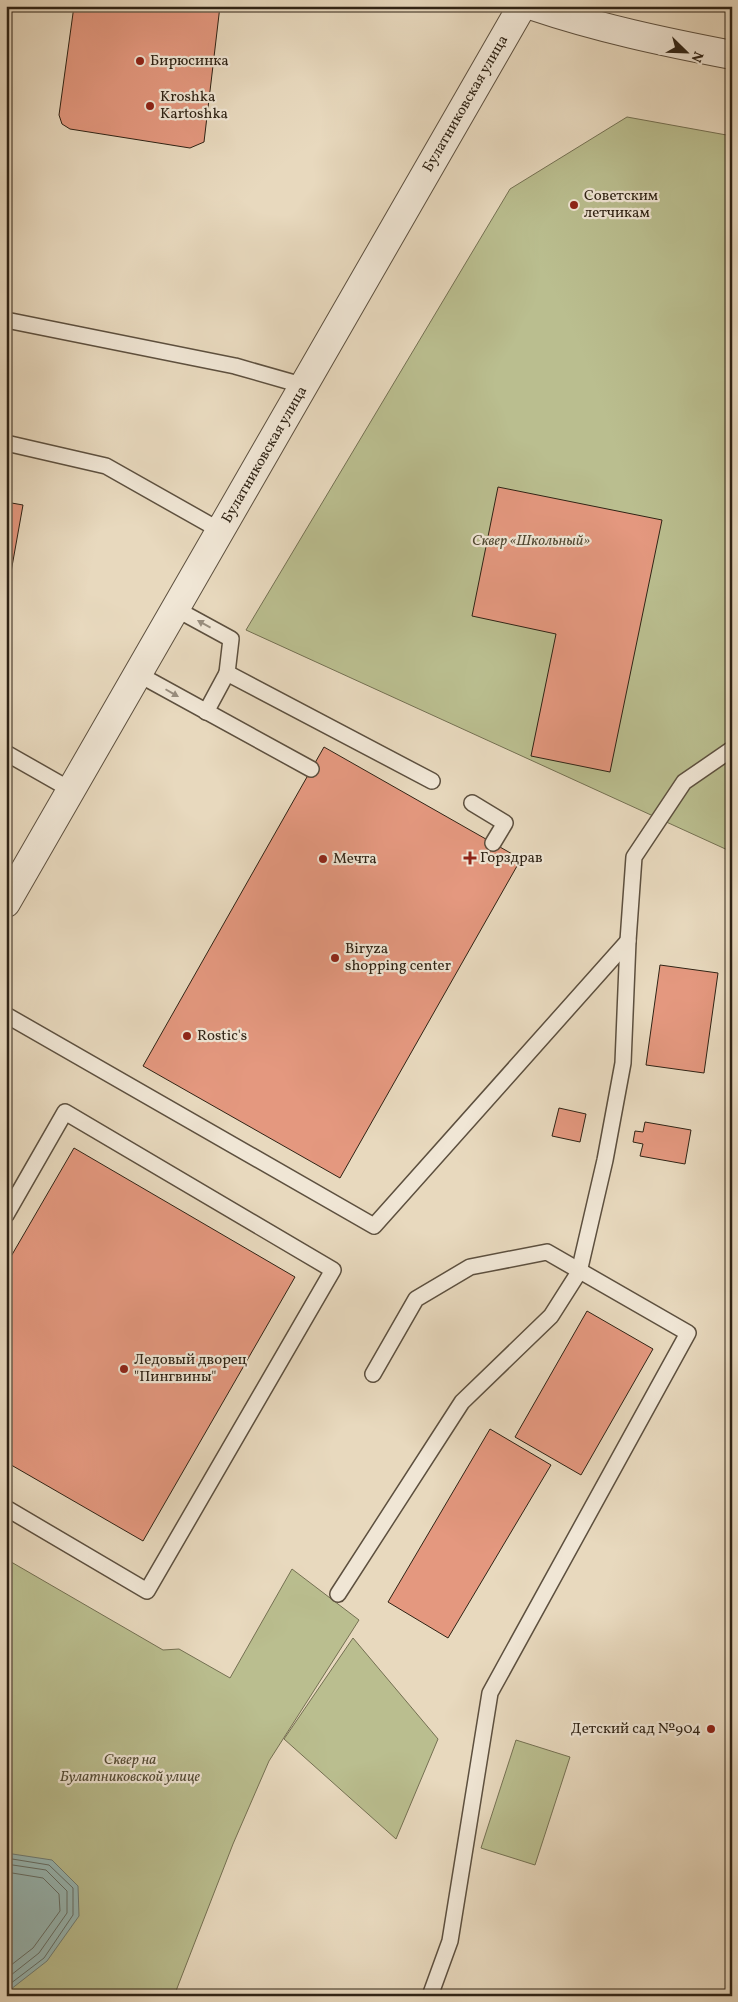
<svg xmlns="http://www.w3.org/2000/svg" width="738" height="2002" viewBox="0 0 738 2002" font-family="Vollkorn,serif">
<style>
.green{fill:#babe8f;stroke:#747052}
.water{fill:#98b9b6;stroke:#6e7d76}
.lines{fill:none;stroke-linecap:round;stroke-linejoin:round}
.shore{stroke:#646e66;stroke-width:1}
.building{fill:#e4987f;stroke:#2f2315}
.service-casing{stroke:#5d503f;stroke-width:18}
.minor-casing{stroke:#5d503f;stroke-width:30}
.tertiary-casing{stroke:#5d503f;stroke-width:30}
.service{stroke:#f0e6d5;stroke-width:15}
.minor{stroke:#f0e6d5;stroke-width:28}
.tertiary{stroke:#f0e6d5;stroke-width:28}
.oneway{fill:#998e7f}
.poi-dot{fill:#8f2418;stroke:#f0e6d5;stroke-width:2}
.labels{text-anchor:middle;dominant-baseline:central;stroke-width:4.5;stroke-linejoin:round;paint-order:stroke}
.poi-label{font-size:15px;fill:#2f2315;stroke:#f0e6d5;text-anchor:start}
.street-label{font-size:15px;fill:#2f2315;stroke:#f0e6d5}
.park-label{font-size:15px;font-style:italic;fill:#524a34;stroke:#f0e6d5}
</style>
<rect width="100%" height="100%" fill="#e8d9be"/>
<filter id="stains"><feTurbulence type="fractalNoise" baseFrequency=".004" numOctaves="4"/><feColorMatrix values="0 0 0 0 .2 0 0 0 0 .09 0 0 0 0 .02 0 0 0 .5 -.17"/></filter>
<radialGradient id="worn" r=".72"><stop offset=".6" stop-color="#630" stop-opacity="0"/><stop offset="1" stop-color="#630" stop-opacity=".3"/></radialGradient>
<g class="green">
<polygon points="627,117 732,136 732,852 246,630 510,189"/>
<polygon points="6,1559 163,1650 179,1649 230,1678 292,1569 359,1620 269,1761 233,1844 174,1996 6,1996"/>
<polygon points="353,1638 438,1739 396,1839 284,1739"/>
<polygon points="516,1740 570,1757 535,1865 481,1848"/>
</g>
<polygon class="water" points="6,1853 52,1860 78,1886 79,1916 47,1961 6,1993"/>
<g class="lines">
<g class="shore">
<polyline points="6,1858 49,1865 73,1888 73,1915 44,1958 6,1987"/>
<polyline points="6,1864 46,1870 67,1891 67,1913 39,1953 6,1979"/>
<polyline points="6,1872 43,1878 59,1894 60,1911 33,1948 6,1969"/>
</g>
</g>
<g class="building">
<polygon points="74,6 220,6 204,142 190,148 70,129 62,124 59,115"/>
<polygon points="498,487 662,520 610,772 531,756 556,634 472,616"/>
<polygon points="6,502 23,505 11,572 6,571"/>
<polygon points="324,747 521,859 340,1178 143,1066"/>
<polygon points="660,965 718,973 704,1073 646,1065"/>
<polygon points="559,1108 586,1114 580,1142 552,1136"/>
<polygon points="645,1122 691,1130 685,1164 640,1156 643,1144 633,1142 635,1131 643,1132"/>
<polygon points="74,1148 295,1277 143,1541 6,1462 6,1265"/>
<polygon points="587,1311 653,1349 581,1475 515,1437"/>
<polygon points="490,1429 551,1465 448,1638 388,1602"/>
</g>
<g class="lines">
<g class="service-casing">
<g id="service">
<polyline points="6,320 235,366 305,386"/>
<polyline points="6,443 106,466 221,531"/>
<polyline points="176,609 231,639 227,673"/>
<polyline points="138,674 311,769"/>
<polyline points="206,712 227,673 432,781"/>
<polyline points="6,753 71,790"/>
<polyline points="472,803 505,823 493,843"/>
<polyline points="6,1015 374,1226 628,941"/>
<polyline points="6,1215 65,1112 333,1270 147,1591 6,1508"/>
<polyline points="373,1374 416,1299 470,1267 547,1252 688,1333 490,1693 450,1941 430,1996"/>
<polyline points="338,1594 462,1402 551,1316 579,1272 605,1160 623,1063 628,941 634,857 684,782 732,749"/>
</g>
</g>
<g class="minor-casing">
<path id="minor" d="M533,6C598,28 664,42 732,55"/>
</g>
<g class="tertiary-casing">
<polyline id="tertiary" points="6,903 522,6"/>
</g>
<use href="#service" class="service"/>
<use href="#minor" class="minor"/>
<use href="#tertiary" class="tertiary"/>
</g>
<defs><path id="oneway-solid" d="M-6-.8H1V-3.2L6.5 0L1 3.2V.8H-6Z" transform="scale(1.25)"/></defs>
<g class="oneway">
<use href="#oneway-solid" transform="translate(204 624) rotate(-151)"/>
<use href="#oneway-solid" transform="translate(172 693) rotate(30)"/>
</g>
<g class="poi-dot">
<circle cx="140" cy="61" r="5"/>
<circle cx="150" cy="106" r="5"/>
<circle cx="574" cy="205" r="5"/>
<path d="M467.5 850.5h5v5h5v5h-5v5h-5v-5h-5v-5h5z"/>
<circle cx="323" cy="859" r="5"/>
<circle cx="335" cy="958" r="5"/>
<circle cx="187" cy="1036" r="5"/>
<circle cx="124" cy="1369" r="5"/>
<circle cx="711" cy="1729" r="5"/>
</g>
<g class="labels">
<g class="poi-label">
<text x="150" y="61">Бирюсинка</text>
<text x="160" y="97">Kroshka<tspan x="160" dy="17">Kartoshka</tspan></text>
<text x="584" y="196">Cоветским<tspan x="584" dy="17">летчикам</tspan></text>
<text x="480" y="858">Горздрав</text>
<text x="333" y="859">Мечта</text>
<text x="345" y="949">Biryza<tspan x="345" dy="17">shopping center</tspan></text>
<text x="197" y="1036">Rostic's</text>
<text x="134" y="1360">Ледовый дворец<tspan x="134" dy="17">"Пингвины"</tspan></text>
<text x="701" y="1729" text-anchor="end">Детский сад №904</text>
</g>
<g class="street-label">
<text transform="translate(466 104) rotate(-60)">Булатниковская улица</text>
<text transform="translate(265 455) rotate(-60)">Булатниковская улица</text>
</g>
<g class="park-label">
<text x="531" y="541">Сквер «Школьный»</text>
<text x="130" y="1760">Сквер на<tspan x="130" dy="17">Булатниковской улице</tspan></text>
</g>
</g>
<rect width="738" height="2002" fill="none" stroke="#e8d9be" stroke-width="25"/>
<rect x="8" y="8" width="723" height="1987" fill="none" stroke="#2f2315" stroke-width="2.5"/>
<rect x="12" y="12" width="713" height="1977" fill="none" stroke="#2f2315"/>
<g transform="translate(686 52) rotate(113)" stroke="#f0e6d5" stroke-width="4" paint-order="stroke">
<path d="M0-4L9 19L0 12L-9 19Z" fill="#2f2315"/>
<text y="-8" font-size="14" font-weight="bold" text-anchor="middle" fill="#2f2315">N</text>
</g>
<rect width="100%" height="100%" filter="url(#stains)"/>
<rect width="100%" height="100%" fill="url(#worn)"/>
</svg>
